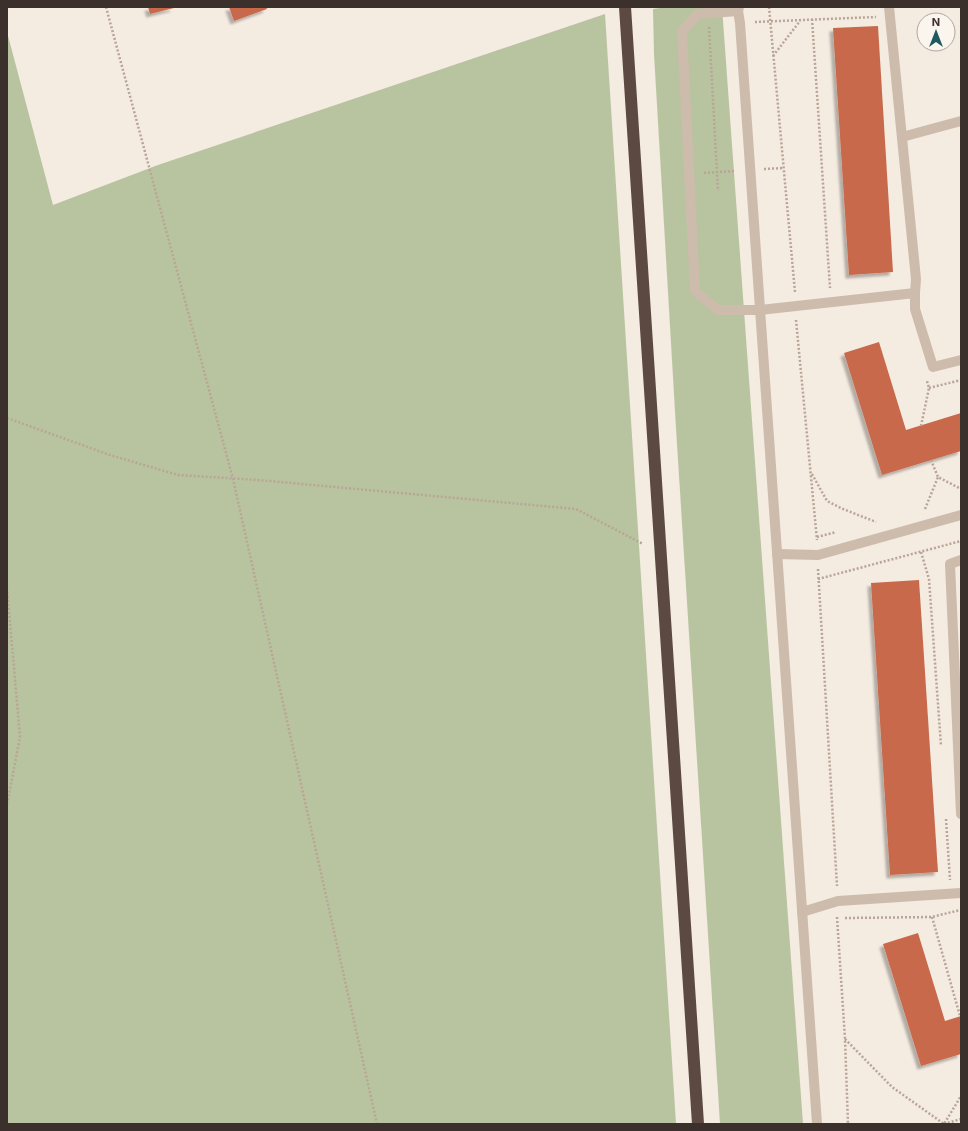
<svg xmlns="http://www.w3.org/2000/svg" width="968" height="1131" viewBox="0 0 968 1131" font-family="Inter,sans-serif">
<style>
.green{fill:#b8c4a0}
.building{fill:#c8694b;filter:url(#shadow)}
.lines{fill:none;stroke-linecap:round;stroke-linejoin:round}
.path{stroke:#b9a596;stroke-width:2.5;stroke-dasharray:2 2;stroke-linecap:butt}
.lane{stroke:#cdbbac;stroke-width:10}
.highway{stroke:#5c4a42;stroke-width:12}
</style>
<defs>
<filter id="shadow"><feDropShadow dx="-3.5" dy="3.5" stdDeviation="1" flood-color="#0004"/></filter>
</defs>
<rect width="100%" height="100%" fill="#f4ebe1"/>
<g class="green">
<polygon points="667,7 722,7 803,1124 720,1124 676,428 654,54 653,9"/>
<polygon points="605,14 676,1124 7,1124 7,32 53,205 158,165"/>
</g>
<g class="building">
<polygon points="148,7 174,7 174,8 150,14"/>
<polygon points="229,7 266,7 267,9 234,21"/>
<polygon points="878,26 893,272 849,275 833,28"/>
<polygon points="879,342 906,430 961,413 961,451 882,475 844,353"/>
<polygon points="919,580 938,872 890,875 871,583"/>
<polygon points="918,933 945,1021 961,1016 961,1054 921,1066 883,944"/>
</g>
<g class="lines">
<g class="path">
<polyline points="106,7 233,479 377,1124"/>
<polyline points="769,7 795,292"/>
<polyline points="812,19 830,288"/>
<polyline points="755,22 876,17"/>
<polyline points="709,27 718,191"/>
<polyline points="773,56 800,21"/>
<polyline points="764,169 784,168"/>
<polyline points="704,173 735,171"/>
<polyline points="796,320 817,540"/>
<polyline points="929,388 961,380"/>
<polyline points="7,418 110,455 178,475 258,480 576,509 643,544"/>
<polyline points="921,426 929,388 927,381"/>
<polyline points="931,460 938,477"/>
<polyline points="812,474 827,501 843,509 876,522"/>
<polyline points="925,509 938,477 961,489"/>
<polyline points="817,537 836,532"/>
<polyline points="921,552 929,579 941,746"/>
<polyline points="818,569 837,886"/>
<polyline points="818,579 961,541"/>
<polyline points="7,588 20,737 7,805"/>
<polyline points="946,819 950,880"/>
<polyline points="837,917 845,1039 848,1124"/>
<polyline points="932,917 960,1016"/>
<polyline points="845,918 932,917 960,910"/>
<polyline points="845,1039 892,1087 944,1124 961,1096"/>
<polyline points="944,1124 961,1119"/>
</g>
<g class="lane">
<polyline points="739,7 738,11 740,23 817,1124"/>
<polyline points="889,7 916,279 915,293"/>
<polyline points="738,11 698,14 682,31 695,291 718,310 760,310 915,293 915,309 933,367 961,360"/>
<polyline points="902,137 961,121"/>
<polyline points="777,554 818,555 961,515"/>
<polyline points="961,560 950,564 961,814"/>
<polyline points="802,912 838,901 961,893"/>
</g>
<polyline class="highway" points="625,7 698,1124"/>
</g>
<rect width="968" height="1131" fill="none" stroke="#3b302b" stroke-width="16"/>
<g transform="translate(936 32)"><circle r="19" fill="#fbf5ee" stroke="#aea6a0"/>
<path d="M0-3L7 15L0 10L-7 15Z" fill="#1f5a5e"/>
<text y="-6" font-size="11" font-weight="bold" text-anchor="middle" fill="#3b302b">N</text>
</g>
</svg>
